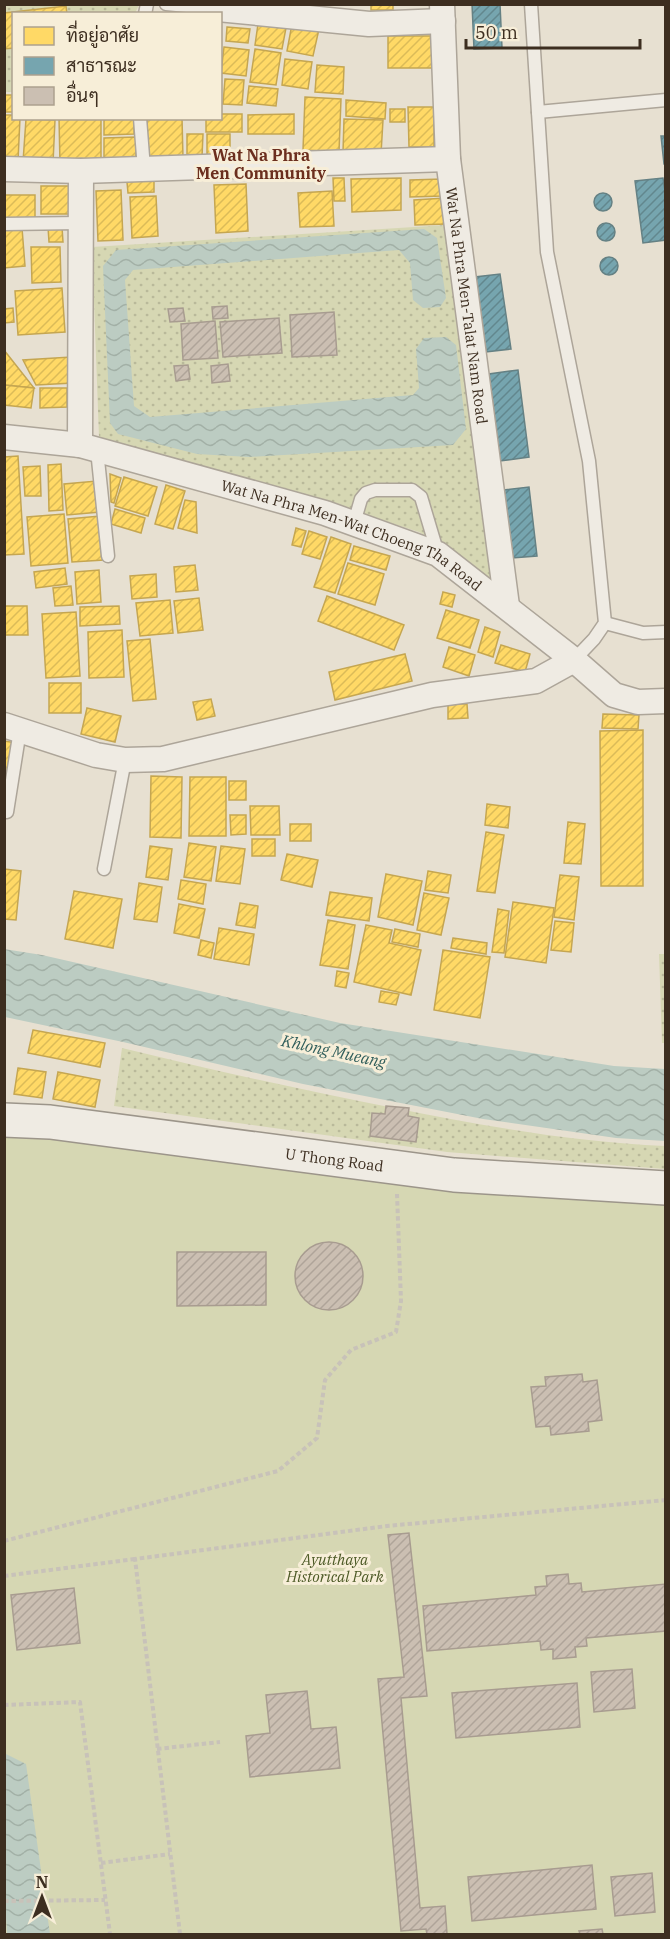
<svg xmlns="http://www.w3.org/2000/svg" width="670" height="1939" viewBox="0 0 670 1939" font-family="'IBM Plex Serif',Sarabun,serif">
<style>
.grass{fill:url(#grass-dots)}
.park{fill:#d6d7b3}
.water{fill:url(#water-waves)}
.homes{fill:url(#homes-hatch);stroke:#c5a651;stroke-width:1.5}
.public{fill:url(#public-hatch);stroke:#658184;stroke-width:1.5}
.building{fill:url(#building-hatch);stroke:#a89c90;stroke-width:1.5}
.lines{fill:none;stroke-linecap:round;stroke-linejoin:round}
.service-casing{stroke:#ada599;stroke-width:15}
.minor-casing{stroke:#ada599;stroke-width:27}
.secondary-casing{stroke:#9c958a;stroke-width:36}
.path{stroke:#c8c2b9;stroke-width:4;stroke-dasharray:4.5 3;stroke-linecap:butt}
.service{stroke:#efebe3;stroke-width:12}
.minor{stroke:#efebe3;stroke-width:24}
.secondary{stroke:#efebe3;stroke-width:33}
.labels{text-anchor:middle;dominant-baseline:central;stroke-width:6;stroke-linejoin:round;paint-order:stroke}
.street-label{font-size:15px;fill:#3d2e20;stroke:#f7eed8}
.park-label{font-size:15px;font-style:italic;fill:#4d5a26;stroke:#f7eed8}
.neighbourhood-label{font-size:16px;font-weight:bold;fill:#6b2e1e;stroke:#f7eed8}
.water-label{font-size:16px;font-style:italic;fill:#2f5d5a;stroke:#f7eed8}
</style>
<defs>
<pattern id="grass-dots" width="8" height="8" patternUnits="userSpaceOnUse" patternTransform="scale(1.5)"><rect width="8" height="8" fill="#d6d7b3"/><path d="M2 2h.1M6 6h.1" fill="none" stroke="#b9b99a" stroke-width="1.8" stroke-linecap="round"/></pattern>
<pattern id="water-waves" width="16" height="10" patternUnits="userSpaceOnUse" patternTransform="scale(1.5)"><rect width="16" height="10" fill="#bcccc2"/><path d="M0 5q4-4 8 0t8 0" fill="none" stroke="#a2b0a6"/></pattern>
<pattern id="homes-hatch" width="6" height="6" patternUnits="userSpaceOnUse" patternTransform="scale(1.5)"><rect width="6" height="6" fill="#ffd966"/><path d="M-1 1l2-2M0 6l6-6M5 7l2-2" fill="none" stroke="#dbbb58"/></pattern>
<pattern id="public-hatch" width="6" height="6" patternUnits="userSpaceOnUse" patternTransform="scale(1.5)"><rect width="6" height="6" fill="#76a5af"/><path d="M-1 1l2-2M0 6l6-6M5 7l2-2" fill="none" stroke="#62878e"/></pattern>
<pattern id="building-hatch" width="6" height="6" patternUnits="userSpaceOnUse" patternTransform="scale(1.5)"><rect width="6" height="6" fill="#cbbfb2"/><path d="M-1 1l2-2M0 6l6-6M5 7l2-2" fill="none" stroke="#afa499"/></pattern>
</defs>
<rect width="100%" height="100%" fill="#e7e0d1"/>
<g class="grass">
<polygon points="4,5 139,5 135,13 14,14 13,92 5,92"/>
<polygon points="446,225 497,583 450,549 419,532 289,490 99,437 92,247"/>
<polygon points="659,954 665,954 665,1043 662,1043"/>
<path d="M122,1048C212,1070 303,1090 394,1108C484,1126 574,1142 665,1146V1169L447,1152L114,1106Z"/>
</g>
<polygon class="park" points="4,1131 665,1201 665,1934 5,1934"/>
<g class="water">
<polygon points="424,229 437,238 446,298 440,307 423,308 413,300 410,263 399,250 133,270 125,280 134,406 150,417 413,395 419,388 416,349 424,338 446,337 456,345 466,429 453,445 249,457 197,454 118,434 110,423 103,266 116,250"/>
<polygon points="4,949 42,955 340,1023 614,1066 665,1069 665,1141 616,1138 483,1119 303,1084 123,1042 5,1017"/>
<polygon points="4,1753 26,1764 50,1934 7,1934 4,1886"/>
</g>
<g class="homes">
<rect x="371" y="4" width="22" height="6"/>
<polygon points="66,6 67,14 14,14 14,48 4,49 4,13"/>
<polygon points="258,24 286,28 282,49 255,45"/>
<polygon points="292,24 319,29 313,56 287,51"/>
<polygon points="227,27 250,29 248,43 226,41"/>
<rect x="388" y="36" width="46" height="32"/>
<polygon points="224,47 249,50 246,76 221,73"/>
<polygon points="255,49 281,53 276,85 250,82"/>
<polygon points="285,59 312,62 308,89 282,85"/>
<polygon points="317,65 344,67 343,94 315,92"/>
<polygon points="225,79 244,80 242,105 223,104"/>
<polygon points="249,86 278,89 276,106 247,103"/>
<rect x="4" y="95" width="10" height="17"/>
<polygon points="305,97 341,99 339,152 303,150"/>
<polygon points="346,100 386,103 385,119 346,116"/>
<polygon points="408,107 434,107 434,147 409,147"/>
<rect x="390" y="109" width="15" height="13"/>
<polygon points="220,114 242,114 242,132 206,132 206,118 220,118"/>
<polygon points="294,114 294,134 248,134 248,115"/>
<polygon points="4,115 14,115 14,118 20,118 18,161 4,161"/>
<polygon points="59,118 101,118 101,164 60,164"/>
<polygon points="104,118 134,118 134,134 104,135"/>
<polygon points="147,118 182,118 183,158 148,159"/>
<polygon points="26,119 55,120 53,163 23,162"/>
<polygon points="344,119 383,120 381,154 343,152"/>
<polygon points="187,134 203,134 202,157 187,157"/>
<rect x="207" y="134" width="23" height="24"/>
<polygon points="136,137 136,163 104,163 104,138"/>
<polygon points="333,178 344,178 345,201 334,201"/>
<polygon points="401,178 401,210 352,212 351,179"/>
<polygon points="442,179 442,196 410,197 410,180"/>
<polygon points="154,180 154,192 128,193 127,182"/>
<polygon points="246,184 248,231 216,233 214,185"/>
<rect x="41" y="186" width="31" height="28"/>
<polygon points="121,190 123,240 98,241 96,191"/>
<polygon points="332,191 334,226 300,227 298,193"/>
<rect x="4" y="195" width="31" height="24"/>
<polygon points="156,196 158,236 132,238 130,197"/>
<polygon points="445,198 446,224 415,225 414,200"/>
<polygon points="48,227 62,227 63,242 49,242"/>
<polygon points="22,228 25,266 4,268 4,230"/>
<polygon points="31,247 60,247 61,282 32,283"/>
<polygon points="62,288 65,332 18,335 15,291"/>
<polygon points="13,308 14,322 4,323 4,309"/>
<polygon points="4,350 34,388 4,385"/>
<polygon points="71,357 73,383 36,385 23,360"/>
<polygon points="4,385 34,388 31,408 4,405"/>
<polygon points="40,388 67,388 67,407 40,408"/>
<polygon points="18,456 24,554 4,555 4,457"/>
<polygon points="61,464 63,510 49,511 48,465"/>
<polygon points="40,466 41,496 25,496 23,467"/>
<polygon points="110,474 121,478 114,503 111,502"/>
<polygon points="124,477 157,487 148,516 115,506"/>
<polygon points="97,481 100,512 67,515 64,484"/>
<polygon points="166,485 185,491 173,529 155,524"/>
<polygon points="185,500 196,502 197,533 178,528"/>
<polygon points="115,509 145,518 141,533 111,524"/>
<polygon points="64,514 68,563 31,566 27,517"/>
<polygon points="100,516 104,560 72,562 68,519"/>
<polygon points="296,528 306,531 301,547 292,545"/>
<polygon points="309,531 327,537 320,559 302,554"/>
<polygon points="331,537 351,544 335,593 314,587"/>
<polygon points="354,546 390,556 386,570 350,560"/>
<polygon points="348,563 384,574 375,605 338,594"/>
<polygon points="195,565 198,590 176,592 174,567"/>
<polygon points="65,568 67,584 36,588 34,572"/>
<polygon points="99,570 101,602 77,604 75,572"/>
<polygon points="156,574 157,597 132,599 130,576"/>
<polygon points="71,586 73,605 55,606 53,588"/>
<polygon points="443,592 455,595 452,607 440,604"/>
<polygon points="327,596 404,625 394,650 318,621"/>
<polygon points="199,598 203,630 178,633 174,601"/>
<polygon points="170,600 173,633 140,636 136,603"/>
<polygon points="4,606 27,606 28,635 4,635"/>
<polygon points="119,606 120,624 80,626 80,607"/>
<polygon points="446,610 479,620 470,648 437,638"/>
<polygon points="76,612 80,676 46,678 42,614"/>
<polygon points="485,627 500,632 493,657 478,652"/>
<polygon points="122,630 124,677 89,678 88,632"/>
<polygon points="150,639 156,699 133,701 127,641"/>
<polygon points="501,645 530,654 525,672 495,663"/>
<polygon points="449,647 475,655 469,676 443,667"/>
<polygon points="405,654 412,681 335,700 329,672"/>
<rect x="49" y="683" width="32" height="30"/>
<polygon points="211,699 215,716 197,720 193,702"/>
<polygon points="448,704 467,704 468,718 448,719"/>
<polygon points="87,708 121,716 115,742 81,734"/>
<polygon points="603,714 639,715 638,729 602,728"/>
<polygon points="643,730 643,886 601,886 600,731"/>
<polygon points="4,741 17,743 4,794"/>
<polygon points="151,776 182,777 181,838 150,837"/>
<polygon points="190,777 226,777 226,836 189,836"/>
<rect x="229" y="781" width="17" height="19"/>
<polygon points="487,804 510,807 508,828 485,825"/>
<polygon points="250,806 279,806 280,835 251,835"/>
<polygon points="230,815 246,815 246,834 231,835"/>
<polygon points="568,822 585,824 581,864 564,863"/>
<rect x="290" y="824" width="21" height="17"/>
<polygon points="486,832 504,835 495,893 477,891"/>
<rect x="252" y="839" width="23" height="17"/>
<polygon points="189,843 216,847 211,881 184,877"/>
<polygon points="150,846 172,849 168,880 146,877"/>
<polygon points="221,846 245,849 240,884 216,881"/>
<polygon points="287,854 318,860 312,887 281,880"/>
<polygon points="4,869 21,871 16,920 4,919"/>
<polygon points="428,871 451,875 448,893 425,890"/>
<polygon points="386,874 422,881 413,925 378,917"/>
<polygon points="560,875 579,877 574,920 554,917"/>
<polygon points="181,880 206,884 203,904 178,899"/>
<polygon points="139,883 162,887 157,922 134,919"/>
<polygon points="74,891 122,899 113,948 65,939"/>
<polygon points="330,892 372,898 369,921 326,915"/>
<polygon points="424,893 449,898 441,935 417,930"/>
<polygon points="513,902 554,908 546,963 505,957"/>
<polygon points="240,903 258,906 255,928 236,925"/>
<polygon points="179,904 205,909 199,938 174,933"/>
<polygon points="498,909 509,911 504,953 492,952"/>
<polygon points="328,920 355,925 348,969 320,965"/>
<polygon points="555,921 574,923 571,952 551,950"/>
<polygon points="366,925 392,930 389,943 421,950 411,995 354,982"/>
<polygon points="219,928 254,934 249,965 214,959"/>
<polygon points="395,929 420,934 418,947 392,942"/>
<polygon points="453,938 487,943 486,954 451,948"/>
<polygon points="201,940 214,943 211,958 198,955"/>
<polygon points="443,950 490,957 480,1018 434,1010"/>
<polygon points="337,971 349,973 346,988 335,986"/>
<polygon points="381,991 399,994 396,1005 379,1002"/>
<polygon points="33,1030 105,1043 100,1067 28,1053"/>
<polygon points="18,1068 46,1072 42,1098 14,1094"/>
<polygon points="58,1072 100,1080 95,1107 53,1099"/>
</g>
<g class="public">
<polygon points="472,4 500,4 502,48 474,49"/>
<polygon points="661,136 666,136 666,164 664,164"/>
<polygon points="663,178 666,197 666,240 643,243 635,181"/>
<circle cx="603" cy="202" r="9"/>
<circle cx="606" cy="232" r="9"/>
<circle cx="609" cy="266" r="9"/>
<polygon points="500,274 511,349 486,352 475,277"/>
<polygon points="518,370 529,457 500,461 489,374"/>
<polygon points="529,487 537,556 512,558 504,490"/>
</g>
<g class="building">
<polygon points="227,306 228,318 213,319 212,307"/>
<polygon points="183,308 185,321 170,322 168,309"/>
<polygon points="334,312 337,355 292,357 290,315"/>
<polygon points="279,318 282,353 223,357 220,322"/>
<polygon points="215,321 218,358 183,360 181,324"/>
<polygon points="228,364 230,381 212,383 211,366"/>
<polygon points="188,365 190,379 176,381 174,366"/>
<polygon points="386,1106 409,1108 408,1116 419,1118 416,1142 370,1136 372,1113 385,1114"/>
<circle cx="329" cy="1276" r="34"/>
<polygon points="177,1252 266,1252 266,1305 177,1306"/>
<polygon points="582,1374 583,1382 597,1380 602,1420 588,1422 589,1431 551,1435 550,1426 536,1427 531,1387 546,1386 545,1377"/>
<polygon points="409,1533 427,1696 401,1698 420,1908 445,1906 447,1934 427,1934 426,1929 401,1931 378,1679 404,1677 388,1535"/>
<polygon points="568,1574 569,1584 581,1583 582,1592 666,1584 666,1631 586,1638 587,1646 575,1647 576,1657 553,1659 553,1649 541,1650 540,1641 427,1651 423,1606 536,1595 535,1587 547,1586 546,1576"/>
<polygon points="74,1588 80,1643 17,1650 11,1595"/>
<polygon points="632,1669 635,1708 594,1712 591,1672"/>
<polygon points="577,1683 580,1727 456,1738 452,1693"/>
<polygon points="307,1691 311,1729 336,1727 340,1768 250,1777 246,1736 270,1733 266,1695"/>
<polygon points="592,1865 596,1909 472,1921 468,1877"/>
<polygon points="652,1873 655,1912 615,1916 611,1877"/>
<polygon points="602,1929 603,1934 580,1934 579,1931"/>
</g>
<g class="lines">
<g class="service-casing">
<g id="service">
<polyline points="166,4 218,9"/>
<polyline points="531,4 547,252 589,461 605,623 594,639 574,660"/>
<polyline points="145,14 147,4"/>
<polyline points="538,112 666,100"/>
<polyline points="140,118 144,169"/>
<polyline points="4,224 80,223"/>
<polyline points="97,450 108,556"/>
<polyline points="354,523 361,499 366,493 375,490 412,490 421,497 438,554"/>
<polyline points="605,623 643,633 666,632"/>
<polyline points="7,812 20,730"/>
<polyline points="104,869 125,760"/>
</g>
</g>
<g class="minor-casing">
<g id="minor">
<path id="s1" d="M442,4L448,159L507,606"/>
<polyline points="218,9 369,24 443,21"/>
<polyline points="4,169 81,171 448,159"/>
<path id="s2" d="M4,437L80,445L325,513L438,554L574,660L614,695L638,702L666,701"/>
<polyline points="80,445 81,171"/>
<polyline points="4,725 96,755 125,760 163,759 432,695 536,681 574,660"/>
</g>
</g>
<g class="secondary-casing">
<g id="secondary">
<path id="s3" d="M4,1120L50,1122L454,1175L666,1188"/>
</g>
</g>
<g class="path">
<polyline points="4,1541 278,1471 317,1438 325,1380 351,1350 396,1332 401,1301 397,1194"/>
<polyline points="4,1576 135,1559"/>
<polyline points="4,1705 80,1702 110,1934"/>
<polyline points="157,1749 220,1742"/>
<polyline points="101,1863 170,1854"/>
<polyline points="4,1901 105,1900"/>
<polyline points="180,1934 135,1559 387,1526 666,1500"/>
</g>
<use href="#service" class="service"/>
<use href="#minor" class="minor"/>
<use href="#secondary" class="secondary"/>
</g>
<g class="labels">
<g class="street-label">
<text stroke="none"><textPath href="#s1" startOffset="303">Wat Na Phra Men-Talat Nam Road</textPath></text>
<text stroke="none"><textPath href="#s2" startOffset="364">Wat Na Phra Men-Wat Choeng Tha Road</textPath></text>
<text stroke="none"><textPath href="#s3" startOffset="333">U Thong Road</textPath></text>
</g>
<g class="park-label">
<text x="335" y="1559">Ayutthaya<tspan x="335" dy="17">Historical Park</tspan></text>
</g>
<g class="neighbourhood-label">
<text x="261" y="155">Wat Na Phra<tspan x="261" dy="18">Men Community</tspan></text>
</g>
<g class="water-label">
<text transform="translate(334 1051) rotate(12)">Khlong Mueang</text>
</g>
</g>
<rect width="670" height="1939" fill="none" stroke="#3d2e20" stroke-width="12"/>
<rect x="12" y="12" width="210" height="108" fill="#f7eed8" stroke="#ada18e" stroke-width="1.5"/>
<rect x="24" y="27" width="30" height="18" fill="#ffd966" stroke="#ada18e" stroke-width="1.5"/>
<text x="66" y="42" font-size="18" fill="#3d2e20">ที่อยู่อาศัย</text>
<rect x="24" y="57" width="30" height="18" fill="#76a5af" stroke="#ada18e" stroke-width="1.5"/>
<text x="66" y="72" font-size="18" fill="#3d2e20">สาธารณะ</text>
<rect x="24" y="87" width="30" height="18" fill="#cbbfb2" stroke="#ada18e" stroke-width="1.5"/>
<text x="66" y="102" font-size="18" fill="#3d2e20">อื่นๆ</text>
<g transform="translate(42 1897)" stroke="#f7eed8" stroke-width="4.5" paint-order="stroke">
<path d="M0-4.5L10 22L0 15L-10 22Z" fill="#3d2e20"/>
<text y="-9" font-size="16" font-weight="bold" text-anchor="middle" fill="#3d2e20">N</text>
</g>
<path d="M466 39v9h174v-9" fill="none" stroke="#3d2e20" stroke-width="3"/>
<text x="475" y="39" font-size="18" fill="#3d2e20" stroke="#f7eed8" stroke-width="4.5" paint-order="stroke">50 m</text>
</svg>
